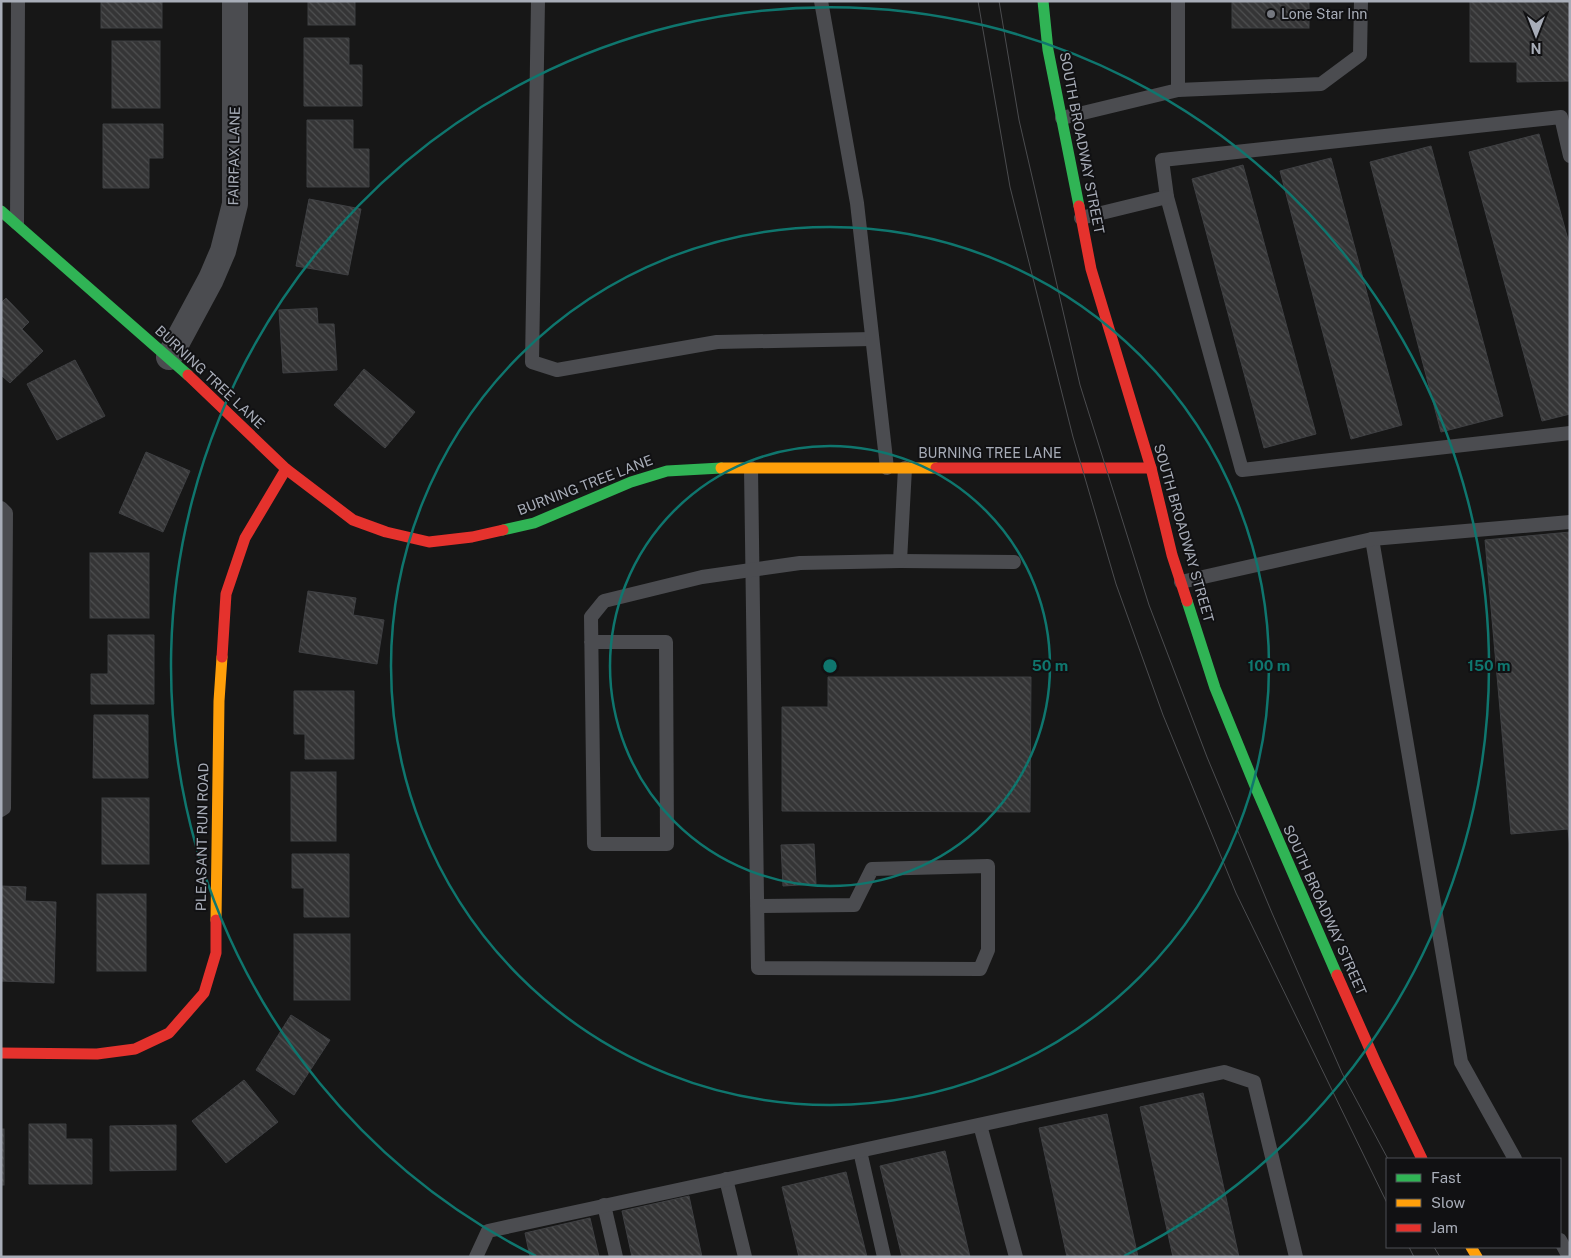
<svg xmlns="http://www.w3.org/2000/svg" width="1571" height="1258" viewBox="0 0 1571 1258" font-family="'Public Sans',sans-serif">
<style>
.building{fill:url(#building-back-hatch);stroke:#3f4043}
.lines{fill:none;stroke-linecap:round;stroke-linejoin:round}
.lane{stroke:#4b4c50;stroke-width:14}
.street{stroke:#4b4c50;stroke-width:26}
.fast{stroke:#30b455;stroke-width:11}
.slow{stroke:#ff9f0a;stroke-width:11}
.jam{stroke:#e5322d;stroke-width:11}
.tram{stroke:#4b4c4f;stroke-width:1}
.ring{fill:none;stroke:#0f766e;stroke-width:2.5}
.poi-dot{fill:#757880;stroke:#111113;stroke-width:2}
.labels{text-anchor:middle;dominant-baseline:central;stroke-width:4;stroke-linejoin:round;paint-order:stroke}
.poi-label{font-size:14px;fill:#a8adb8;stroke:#111113;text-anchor:start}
.street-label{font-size:14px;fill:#a8adb8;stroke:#111113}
.centre{fill:#0f766e;stroke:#111113;stroke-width:2.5}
.ring-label{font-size:15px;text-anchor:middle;font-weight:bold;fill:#0f766e;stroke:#111113;stroke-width:4;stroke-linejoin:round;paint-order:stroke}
</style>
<defs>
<pattern id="building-back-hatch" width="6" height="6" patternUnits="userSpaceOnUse" patternTransform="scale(1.25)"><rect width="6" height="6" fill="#353536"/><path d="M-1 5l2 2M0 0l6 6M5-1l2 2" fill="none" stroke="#4f5051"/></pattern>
</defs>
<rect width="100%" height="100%" fill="#171717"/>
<g class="building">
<rect x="101" y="1" width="61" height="27"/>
<rect x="308" y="1" width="47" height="24"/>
<rect x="1232" y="1" width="77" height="27"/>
<polygon points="1470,1 1570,1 1570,81 1517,82 1517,62 1470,62"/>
<polygon points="304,38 349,38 349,65 362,65 362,106 304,106"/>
<rect x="112" y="41" width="48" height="67"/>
<polygon points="307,120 353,120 353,149 369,149 369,187 307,187"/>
<polygon points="103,124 163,124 163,158 149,158 149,188 103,188"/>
<polygon points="1539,134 1570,247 1570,414 1542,421 1469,152"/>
<polygon points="1431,146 1503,416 1441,432 1370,162"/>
<polygon points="1331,158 1402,425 1351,439 1280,171"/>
<polygon points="1243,165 1316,434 1264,448 1192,179"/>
<polygon points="309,199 361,209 348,275 296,266"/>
<polygon points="6,298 29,322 22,329 43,351 10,383 1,375 1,303"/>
<polygon points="317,308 318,324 334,324 337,370 283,373 279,310"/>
<polygon points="75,360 105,416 57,440 27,384"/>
<polygon points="364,369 415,412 385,448 334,405"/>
<polygon points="146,452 190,471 163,532 119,513"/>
<polygon points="1570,532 1570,848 1568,829 1511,834 1485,540"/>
<rect x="90" y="553" width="59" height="65"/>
<polygon points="308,591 356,598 353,615 384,620 377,664 299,652"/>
<polygon points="108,635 154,635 154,704 91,704 91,674 108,674"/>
<polygon points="828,677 1031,677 1030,812 782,811 782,707 828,707"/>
<polygon points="294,691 354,691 354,759 305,759 305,734 294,734"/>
<polygon points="94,715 148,715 148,778 93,778"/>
<rect x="291" y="772" width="45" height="69"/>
<rect x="102" y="798" width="47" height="66"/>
<polygon points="814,844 816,884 783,886 781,845"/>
<polygon points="292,854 349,854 349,917 304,917 304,888 292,888"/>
<polygon points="1,886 26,887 25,901 56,902 54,983 1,981"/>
<rect x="97" y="894" width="49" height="77"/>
<rect x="294" y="934" width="56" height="66"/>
<polygon points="291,1015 330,1040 294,1095 256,1070"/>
<polygon points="244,1080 278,1122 226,1163 192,1121"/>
<polygon points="1203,1093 1239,1257 1173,1257 1140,1107"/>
<polygon points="1107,1114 1138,1257 1067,1257 1039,1128"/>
<polygon points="29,1124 66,1124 66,1139 92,1139 92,1184 29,1184"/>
<polygon points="176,1125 176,1170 110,1171 110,1126"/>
<rect x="1" y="1129" width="3" height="56"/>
<polygon points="945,1151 970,1257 902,1257 880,1166"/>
<polygon points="846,1172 867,1257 799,1257 782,1187"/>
<polygon points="689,1196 702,1257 632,1257 622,1211"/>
<polygon points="590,1218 599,1257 530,1257 525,1233"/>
</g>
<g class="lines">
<g class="lane">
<polyline points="538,1 532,362 557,370 717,342 872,339"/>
<polyline points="821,1 857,203 887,468"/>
<polyline points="1178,90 1321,84 1360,55 1361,1"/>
<polyline points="1062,118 1178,90 1178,1"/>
<polyline points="1570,156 1561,117 1162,160 1167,197 1242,470 1570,433"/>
<polyline points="1081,218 1167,197"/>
<polyline points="17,223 18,1"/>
<polyline points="751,468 758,968 980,969 988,950 988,866 872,869 854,905 757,906"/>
<polyline points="1,508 6,513 4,808 1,810"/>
<polyline points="1372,539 1461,1062 1515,1159"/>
<polyline points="900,561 1014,562"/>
<polyline points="1181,582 1372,539 1570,522"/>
<polyline points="591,642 666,642 667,844 594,844 591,617 604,601 702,577 800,563 900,561 905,468"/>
<polyline points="980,1125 1016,1257"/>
<polyline points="860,1151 884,1257"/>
<polyline points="726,1179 745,1257"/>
<polyline points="604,1205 616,1257"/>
<polyline points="1560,1240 1569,1257"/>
<polyline points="476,1257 488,1231 1224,1072 1254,1082 1296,1257"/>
</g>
<polyline class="street" points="169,357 211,279 223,251 235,204 235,1"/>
<g class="fast">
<polyline points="1043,1 1048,50 1079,206"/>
<polyline points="1,211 188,375"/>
<polyline points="503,530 534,523 631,482 667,471 721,468"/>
<polyline points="1187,601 1215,688 1255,786 1337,975"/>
</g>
<g class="slow">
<polyline points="721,468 936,468"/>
<polyline points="216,920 219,701 222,657"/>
<polyline points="1471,1247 1477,1257"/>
</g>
<g class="jam">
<polyline points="1079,206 1091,269 1151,468 1172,555 1187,601"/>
<polyline points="188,375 286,469 353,520 386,532 429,542 472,537 503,530"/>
<polyline points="936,468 1151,468"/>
<polyline points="222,657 226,594 245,538 286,469"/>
<polyline points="1337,975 1376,1063 1422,1159"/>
<polyline points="1,1053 97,1054 135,1049 169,1033 204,993 216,953 216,920"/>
</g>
<g class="tram">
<polyline points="978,1 1010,187 1073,437 1116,584 1163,715 1236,893 1387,1203"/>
<polyline points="999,1 1019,120 1080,385 1149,605 1207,757 1272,913 1342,1073 1388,1159"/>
<polyline points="1409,1247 1414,1257"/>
<polyline points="1434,1247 1440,1257"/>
</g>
</g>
<g class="ring">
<circle cx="830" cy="666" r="220"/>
<circle cx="830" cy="666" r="439"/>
<path d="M536 1256A659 659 0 1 1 1124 1256"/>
</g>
<circle class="poi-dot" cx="1271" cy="14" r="5"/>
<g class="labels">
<g class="poi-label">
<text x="1281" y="14">Lone Star Inn</text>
</g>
<g class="street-label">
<text transform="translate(1082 143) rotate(79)">SOUTH BROADWAY STREET</text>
<text transform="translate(234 156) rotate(-89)">FAIRFAX LANE</text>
<text transform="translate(210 377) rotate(43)">BURNING TREE LANE</text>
<text x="990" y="453">BURNING TREE LANE</text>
<text transform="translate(585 485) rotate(-21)">BURNING TREE LANE</text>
<text transform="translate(1184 533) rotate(74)">SOUTH BROADWAY STREET</text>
<text transform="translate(202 837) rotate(-89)">PLEASANT RUN ROAD</text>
<text transform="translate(1325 910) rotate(66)">SOUTH BROADWAY STREET</text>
</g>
</g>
<circle cx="830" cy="666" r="8" class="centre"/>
<g class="ring-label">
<text x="1050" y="671">50 m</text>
<text x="1269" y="671">100 m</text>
<text x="1489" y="671">150 m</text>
</g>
<rect width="1571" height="1258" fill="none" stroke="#a8adb8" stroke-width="5"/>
<rect x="1386" y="1158" width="175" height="90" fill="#111113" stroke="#4d4f55"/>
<rect x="1396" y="1174" width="25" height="8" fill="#30b455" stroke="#4d4f55"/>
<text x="1431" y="1183" font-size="15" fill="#a8adb8">Fast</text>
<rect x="1396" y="1199" width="25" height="8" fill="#ff9f0a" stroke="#4d4f55"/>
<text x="1431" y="1208" font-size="15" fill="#a8adb8">Slow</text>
<rect x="1396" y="1224" width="25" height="8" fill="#e5322d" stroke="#4d4f55"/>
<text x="1431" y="1233" font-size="15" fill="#a8adb8">Jam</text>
<g transform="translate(1536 35) rotate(180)" stroke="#111113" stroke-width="4" paint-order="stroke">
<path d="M0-4L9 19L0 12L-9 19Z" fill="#a8adb8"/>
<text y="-8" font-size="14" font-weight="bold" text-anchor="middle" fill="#a8adb8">N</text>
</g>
</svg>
